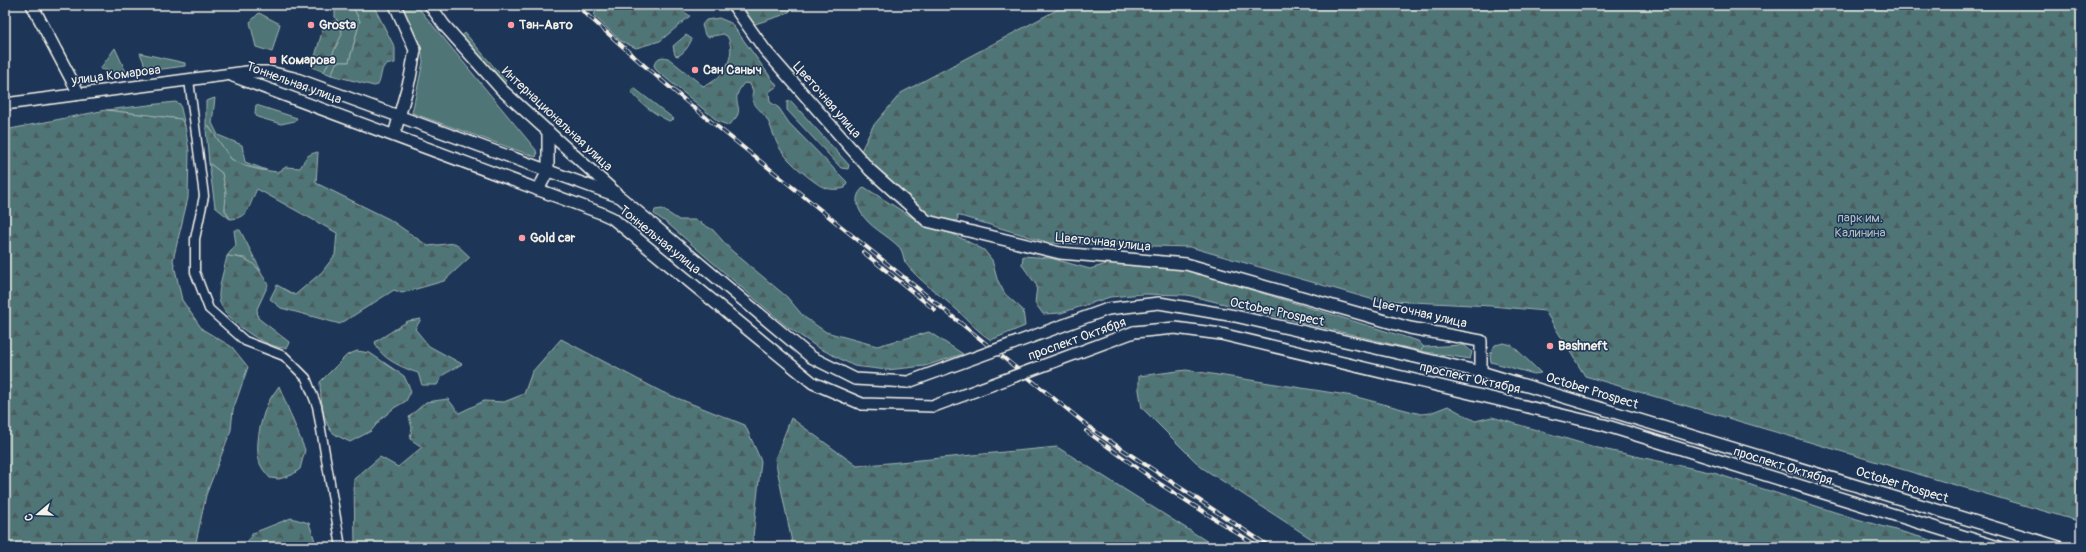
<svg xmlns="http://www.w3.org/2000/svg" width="2086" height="552" viewBox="0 0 2086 552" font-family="Pangolin,sans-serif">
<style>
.green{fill:#4f7577;stroke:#a2b3b0}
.forest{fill:url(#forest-firs);stroke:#a2b3b0}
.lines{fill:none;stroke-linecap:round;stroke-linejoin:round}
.street-casing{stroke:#f4f1e8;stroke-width:11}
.secondary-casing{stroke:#f4f1e8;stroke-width:14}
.street{stroke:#1d3557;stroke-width:8}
.secondary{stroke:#1d3557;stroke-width:11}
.rail-casing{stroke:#f4f1e8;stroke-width:4}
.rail{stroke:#1d3557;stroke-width:2.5;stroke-dasharray:8;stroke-linecap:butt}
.secondary-bridge-casing{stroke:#f4f1e8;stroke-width:14;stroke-linecap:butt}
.secondary-bridge{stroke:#1d3557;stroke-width:11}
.poi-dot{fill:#ff9aa2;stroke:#1d3557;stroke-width:1.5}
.labels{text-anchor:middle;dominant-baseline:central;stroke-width:3;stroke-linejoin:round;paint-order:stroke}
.poi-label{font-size:13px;font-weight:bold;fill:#f4f1e8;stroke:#1d3557;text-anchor:start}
.street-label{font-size:13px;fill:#f4f1e8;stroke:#1d3557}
.park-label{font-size:13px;fill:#b2bfbb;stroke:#1d3557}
</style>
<defs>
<pattern id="forest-firs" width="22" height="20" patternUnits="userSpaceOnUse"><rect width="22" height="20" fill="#4f7577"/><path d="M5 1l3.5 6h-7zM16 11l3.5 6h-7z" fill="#4c5c5c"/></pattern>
</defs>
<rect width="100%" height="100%" fill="#1d3557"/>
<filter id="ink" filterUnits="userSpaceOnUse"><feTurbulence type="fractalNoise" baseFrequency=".025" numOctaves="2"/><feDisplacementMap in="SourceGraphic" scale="8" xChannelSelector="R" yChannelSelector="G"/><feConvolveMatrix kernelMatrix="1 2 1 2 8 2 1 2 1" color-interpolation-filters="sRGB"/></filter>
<g filter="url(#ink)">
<g class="green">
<polygon points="335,5 352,5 360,21 349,62 337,62 331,75 324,72 334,47 337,20 335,17"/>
<polygon points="400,5 416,5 536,150 537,155 536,157 412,113 423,62 421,47"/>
<polygon points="259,13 280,24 272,52 256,47 250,22"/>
<polygon points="115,48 126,72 123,74 100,69"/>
<polygon points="140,53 185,63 185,66 147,71"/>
<polygon points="215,98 212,123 218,135 242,145 245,162 269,171 245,166 231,159 208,126 206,129 206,101"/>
<polygon points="175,102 180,104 185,126 181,119 106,110"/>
<polygon points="256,105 297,118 295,121 281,124 257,117 255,113"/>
<polygon points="209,163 222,173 226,192 225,210 230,219 215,207"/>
<polygon points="234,230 240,230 261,271 245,258 227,256 236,245"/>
<polygon points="1504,343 1512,345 1541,373 1534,374 1491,362 1490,355 1495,345"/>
<polygon points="1464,345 1472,352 1470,359 1420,351 1424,347"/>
</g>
<g class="forest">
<path d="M352,5H373L395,48V63L385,65C380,71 382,77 378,85L374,86L331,75L337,62H349L360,21Z"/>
<polygon points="597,5 675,5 690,16 660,41 636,48 621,41 594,16"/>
<polygon points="739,5 801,5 783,15 752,25"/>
<polygon points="1066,5 2081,5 2081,522 1585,376 1545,311 1491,306 1374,300 1190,247 1050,243 957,215 958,218 955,223 927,215 860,153 873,126 901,93"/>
<path d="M719,18L731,23L777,86L769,92L770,102L779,108L789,123L847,182L845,188C838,190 828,190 821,186C811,180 791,164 784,154C775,144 773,130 767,119C760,108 749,104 753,91L750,84L744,83C729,101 743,105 737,116C735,120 731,123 728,125L719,122L656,70L654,65C657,58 660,56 668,58L703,86C723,81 738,54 727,36L723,34L708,37L705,35L702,25L706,20Z"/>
<polygon points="337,20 341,25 342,34 324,72 312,67 324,25"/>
<polygon points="465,33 506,81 502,85 461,37"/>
<path d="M686,35L692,39C688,47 685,52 678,56L675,55L673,46Z"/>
<path d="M634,88L674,119L669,121C655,114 640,104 631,91Z"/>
<polygon points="791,101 849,165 848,169 841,168 787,110 787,102"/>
<polygon points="106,110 181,119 185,126 189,151 188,198 173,260 182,300 202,329 232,347 248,367 233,410 231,430 206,495 195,547 5,547 5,130"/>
<path d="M208,125L231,159L245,166L261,170L278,172L286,167L300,168C306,159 304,155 318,152L316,183L389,219L428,246L455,243L470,257L444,281L402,293L394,290L340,324L281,308L270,299L277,285L295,295L322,272L335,255L337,233L257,189C249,204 250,218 230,219L225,210L226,192L222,173L209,163L206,129Z"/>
<path d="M864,187L926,226L953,234L984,250L992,260L997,279L1005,294L1023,310L1025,326L991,340C978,332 968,320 957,310C942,296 916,279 905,262C903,257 903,252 900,248C887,234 869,228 860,211C855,201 856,194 864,187Z"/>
<polygon points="662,209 679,220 696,220 713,230 731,250 787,297 804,317 826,332 877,346 929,332 963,354 925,366 887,370 854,366 817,347 785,325 667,223 654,214 655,210"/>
<path d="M227,256C251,258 257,264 268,285L257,309L258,318L289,342L287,348C268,350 221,319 219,298C218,287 225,267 227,256Z"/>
<polygon points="1023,256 1050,258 1090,269 1110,263 1180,268 1418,341 1424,347 1420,351 1187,295 1143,294 1110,297 1061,313 1043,314 1035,303 1037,286 1022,265"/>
<path d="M421,319L415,329L429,346L462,364L443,375L437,385H422L418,373C403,368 379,358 375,342L408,321Z"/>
<polygon points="561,339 662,392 745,425 761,461 752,547 355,547 354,479 380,457 398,467 422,447 410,439 412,428 409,417 426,402 448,399 459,413 484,401 504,402 524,394 532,372"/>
<path d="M357,351L370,353L404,376L411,391L406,401L394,408L380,420L371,431L350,442C344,439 336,436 331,431C323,420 320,395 320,382L347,355Z"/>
<polygon points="1186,370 1353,396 1421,414 1430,413 1448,406 1475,421 1492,417 1598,448 1714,473 1850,517 1955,547 1324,547 1201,467 1142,408 1139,390 1139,376"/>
<path d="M279,386L305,450L300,469L292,475L279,479L270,478C266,473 260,467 259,460C255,444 261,419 267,405C270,398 275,392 279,386Z"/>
<polygon points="791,418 857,466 1057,447 1216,547 793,547 775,459"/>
<polygon points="291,518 309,523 317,547 244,547 253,533"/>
</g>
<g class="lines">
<g class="street-casing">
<polyline id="street" points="189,80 204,196 195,239 195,272 209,309 245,341 284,356 306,378 317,406 341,547"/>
</g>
<g class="secondary-casing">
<g id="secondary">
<polyline points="32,5 79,94"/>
<polyline points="430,5 444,25 502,90 616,193"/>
<polyline points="733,5 765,50 870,170 927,221 1060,253 1186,264 1410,328 1481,341 1481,372"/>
<polyline points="233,76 601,213 612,218 813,383 862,404 934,406"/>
<polyline points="5,104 247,72 269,72 294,78 620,197 811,357 855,379 908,382"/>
<polyline points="394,135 410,78 415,50 395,5"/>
<polyline points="538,190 548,171 548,131"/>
<polyline points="1108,309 1159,303 1235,316 1481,372 2059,547"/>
<polyline points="1134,332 1175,328 1221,334 1604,425 1998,547"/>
</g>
</g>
<use href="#street" class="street"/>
<use href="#secondary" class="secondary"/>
<g class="rail-casing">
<g id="rail">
<polyline points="576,5 639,61 687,102 1093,430 1270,547"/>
<polyline points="863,252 935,310"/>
<polyline points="1086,431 1157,482 1259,547"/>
</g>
</g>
<use href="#rail" class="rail"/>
<g class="secondary-bridge-casing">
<g id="secondary-bridge">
<polyline points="908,382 1108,309"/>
<polyline points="934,406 1134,332"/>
</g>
</g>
<use href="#secondary-bridge" class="secondary-bridge"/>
</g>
</g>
<g class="poi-dot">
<circle cx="311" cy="25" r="4"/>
<circle cx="511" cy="25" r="4"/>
<rect x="269" y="56" width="8" height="8" rx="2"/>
<circle cx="695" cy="70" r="4"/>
<circle cx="522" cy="238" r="4"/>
<circle cx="1550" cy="346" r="4"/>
</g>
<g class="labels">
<g class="poi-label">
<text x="319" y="25">Grosta</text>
<text x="519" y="25">Тан-Авто</text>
<text x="281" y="60">Комарова</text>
<text x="703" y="70">Сан Саныч</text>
<text x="530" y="238">Gold car</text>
<text x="1558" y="346">Bashneft</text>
</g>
<g class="street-label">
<text transform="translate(116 75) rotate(-7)">улица Комарова</text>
<text transform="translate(294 83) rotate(20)">Тоннельная улица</text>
<text transform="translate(827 100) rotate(49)">Цветочная улица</text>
<text transform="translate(557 119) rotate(43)">Интернациональная улица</text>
<text transform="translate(660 240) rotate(39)">Тоннельная улица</text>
<text transform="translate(1103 242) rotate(6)">Цветочная улица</text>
<text transform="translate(1277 312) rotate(12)">October Prospect</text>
<text transform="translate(1420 313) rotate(13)">Цветочная улица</text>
<text transform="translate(1077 339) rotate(-20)">проспект Октября</text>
<text transform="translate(1470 378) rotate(13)">проспект Октября</text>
<text transform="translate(1592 391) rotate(17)">October Prospect</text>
<text transform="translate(1783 466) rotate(17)">проспект Октября</text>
<text transform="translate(1902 485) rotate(17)">October Prospect</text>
</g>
<g class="park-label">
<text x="1860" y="218">парк им.<tspan x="1860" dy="15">Калинина</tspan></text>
</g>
</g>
<rect width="2086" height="552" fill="none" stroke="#1d3557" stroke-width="20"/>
<rect x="10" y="10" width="2066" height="532" fill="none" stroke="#f4f1e8" stroke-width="1.5" filter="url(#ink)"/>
<g transform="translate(38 514) rotate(251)" stroke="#1d3557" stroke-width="3" paint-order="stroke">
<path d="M0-3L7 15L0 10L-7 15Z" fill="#f4f1e8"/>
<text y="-6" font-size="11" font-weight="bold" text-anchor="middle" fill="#f4f1e8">С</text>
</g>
</svg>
